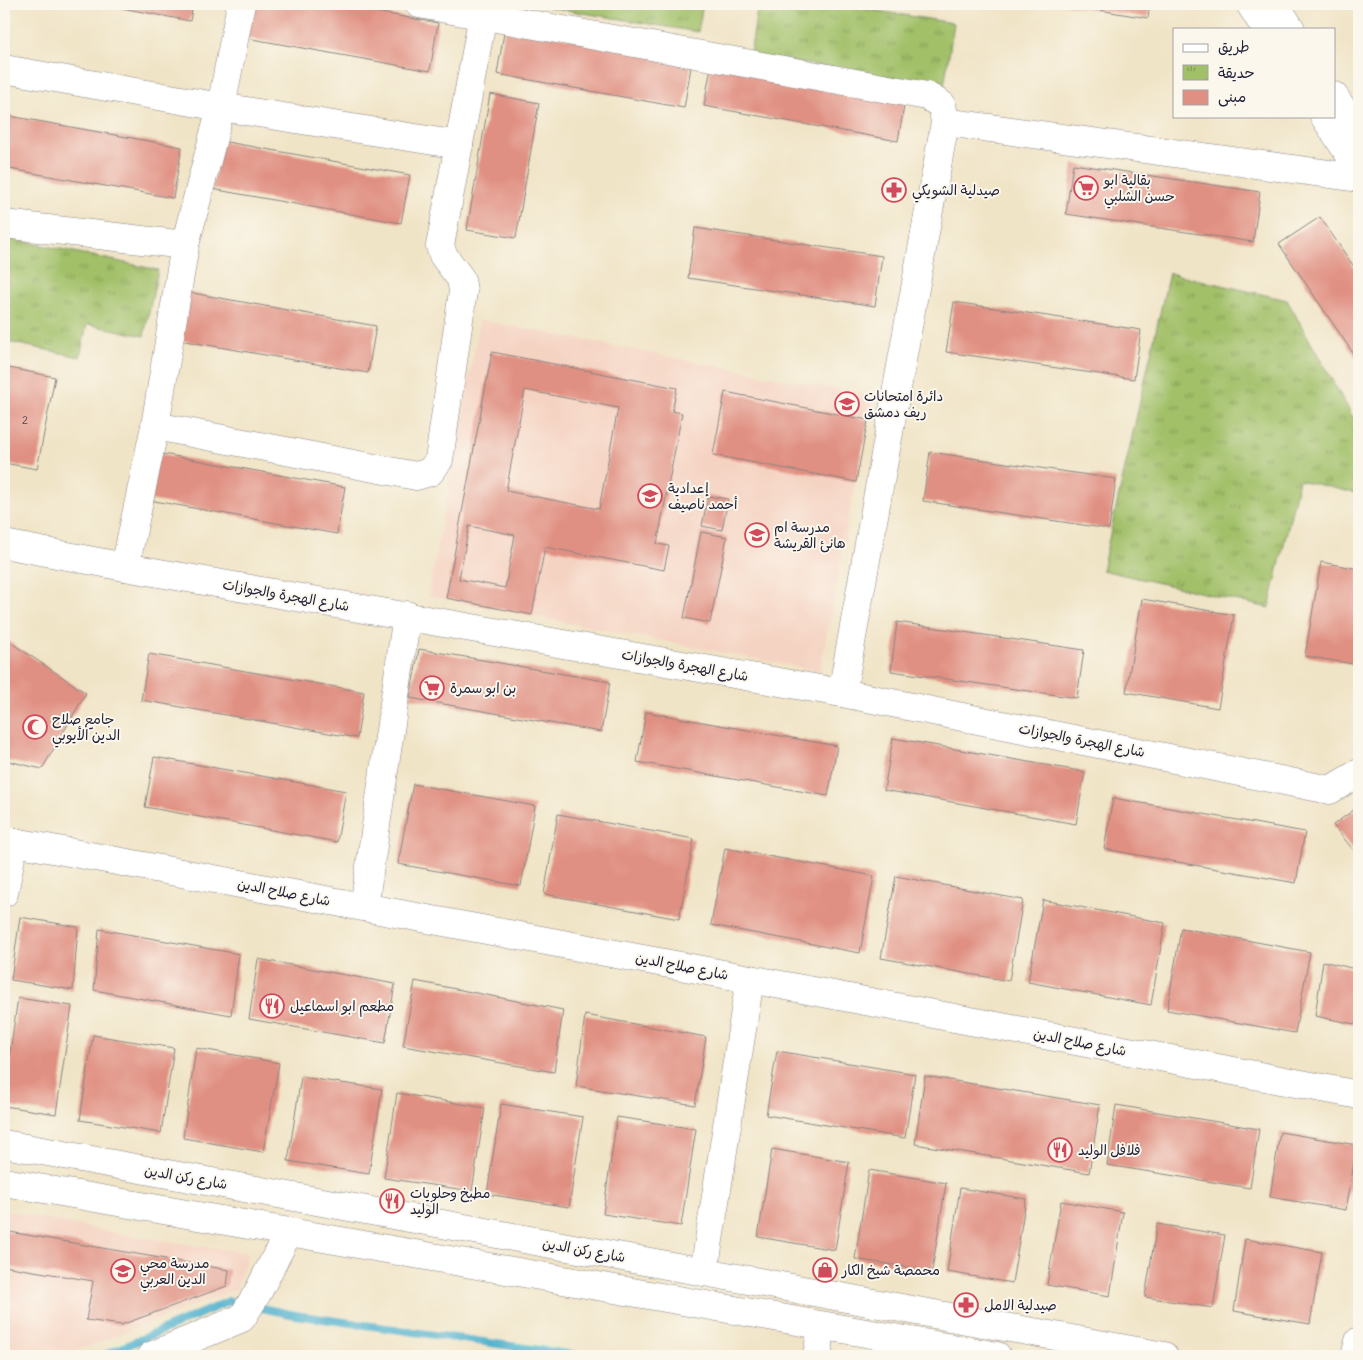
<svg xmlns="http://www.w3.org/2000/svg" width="1363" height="1360" viewBox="0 0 1363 1360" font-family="Delius,'Playpen Sans Arabic',sans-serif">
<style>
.built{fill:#f5d3c2}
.park{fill:url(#park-tufts);stroke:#627152}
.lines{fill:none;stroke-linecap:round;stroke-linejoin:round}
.stream{stroke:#4eb0cd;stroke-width:8}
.building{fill:#e09082;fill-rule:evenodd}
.minor-casing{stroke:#898380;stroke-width:29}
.secondary-casing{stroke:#898380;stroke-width:29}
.primary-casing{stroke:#898380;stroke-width:29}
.minor{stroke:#fff;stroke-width:28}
.secondary{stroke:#fff;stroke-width:28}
.primary{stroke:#fff;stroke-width:28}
.labels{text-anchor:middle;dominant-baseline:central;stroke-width:4;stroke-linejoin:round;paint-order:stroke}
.number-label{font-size:11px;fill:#523e4d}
.poi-label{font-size:14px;fill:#22223b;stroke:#fbf7ec;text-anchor:start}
.street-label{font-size:14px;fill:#22223b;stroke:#fbf7ec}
</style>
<defs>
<pattern id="park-tufts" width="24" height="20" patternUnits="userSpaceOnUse" patternTransform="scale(1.25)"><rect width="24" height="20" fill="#a1c068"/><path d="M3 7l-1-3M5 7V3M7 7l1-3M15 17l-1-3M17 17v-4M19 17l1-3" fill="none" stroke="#839c57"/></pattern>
</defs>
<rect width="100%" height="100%" fill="#fbf7ec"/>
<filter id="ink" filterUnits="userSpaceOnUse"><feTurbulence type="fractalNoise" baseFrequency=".02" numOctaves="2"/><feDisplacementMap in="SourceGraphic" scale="10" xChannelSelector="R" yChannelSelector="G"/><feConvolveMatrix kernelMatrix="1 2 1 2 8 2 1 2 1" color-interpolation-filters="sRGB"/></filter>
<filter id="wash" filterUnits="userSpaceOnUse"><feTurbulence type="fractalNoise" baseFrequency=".0096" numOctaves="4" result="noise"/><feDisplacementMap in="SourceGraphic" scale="20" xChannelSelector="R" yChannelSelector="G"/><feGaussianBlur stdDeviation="1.12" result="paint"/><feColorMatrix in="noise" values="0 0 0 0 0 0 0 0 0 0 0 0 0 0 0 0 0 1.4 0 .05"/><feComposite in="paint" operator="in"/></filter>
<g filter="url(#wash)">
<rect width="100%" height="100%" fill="#f0e4c6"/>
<g class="built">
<polygon points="480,320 872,396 820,671 428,596"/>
<polygon points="4,1210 115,1233 248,1253 236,1289 63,1356 4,1356"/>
</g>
<g class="park">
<polygon points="548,4 703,4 698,32 547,7"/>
<polygon points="758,4 833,4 954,23 944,86 750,55"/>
<polygon points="4,237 158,270 144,336 87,324 80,357 4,341"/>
<polygon points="1169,273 1287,300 1359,428 1359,494 1299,480 1269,608 1102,570"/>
</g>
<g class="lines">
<polyline class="stream" points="103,1356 229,1301 295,1315 581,1356"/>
</g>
<g id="blocks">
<g class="building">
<polygon points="101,4 193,4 190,21"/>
<polygon points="247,4 331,4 438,23 430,71 241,37"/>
<polygon points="1061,4 1150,4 1148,18"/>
<polygon points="505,27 692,61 684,108 497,74"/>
<polygon points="712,61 906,95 898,141 704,106"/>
<polygon points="490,94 539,103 516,238 467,230"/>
<polygon points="4,115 182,147 173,198 4,168"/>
<polygon points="221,141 410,175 401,223 212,189"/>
<polygon points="1073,164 1260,192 1253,242 1066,214"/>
<polygon points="1320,217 1359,274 1359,362 1279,244"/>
<polygon points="695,228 882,256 875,306 688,278"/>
<polygon points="187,292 376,326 368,373 179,340"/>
<polygon points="954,302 1141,330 1134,379 946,352"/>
<path d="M492,352L677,388L672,411L682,413L657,544L669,546L664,570L545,547L532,615L446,598ZM525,390L618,408L599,509L506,491ZM469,526L515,535L505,588L459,579Z"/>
<polygon points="4,367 55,377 37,469 4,463"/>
<polygon points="725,392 868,420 856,482 713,455"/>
<polygon points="930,452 1116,479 1109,529 923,501"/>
<polygon points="157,453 345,487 337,534 149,500"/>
<polygon points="708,496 728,499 722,530 702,526"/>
<polygon points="701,532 727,537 710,623 684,618"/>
<polygon points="1321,562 1359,569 1359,665 1305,656"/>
<polygon points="1142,599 1234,615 1218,708 1126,692"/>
<polygon points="897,622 1084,650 1077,698 891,671"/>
<polygon points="4,638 86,693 42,769 4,760"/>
<polygon points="419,649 610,682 601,732 410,698"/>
<polygon points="149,654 364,692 357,738 141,700"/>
<polygon points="646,712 837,746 828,796 637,762"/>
<polygon points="893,738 1085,772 1076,824 884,790"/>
<polygon points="154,757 346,791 337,842 145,807"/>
<polygon points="413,784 535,806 521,886 398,864"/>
<polygon points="1113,798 1305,832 1296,883 1104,849"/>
<polygon points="1359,806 1359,857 1333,825"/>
<polygon points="558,814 694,839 679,919 544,894"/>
<polygon points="725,848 874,876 860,953 711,925"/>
<polygon points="896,876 1023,900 1009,981 881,958"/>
<polygon points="1043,900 1165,923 1151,1005 1028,982"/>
<polygon points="20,917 78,927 73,990 11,980"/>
<polygon points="1181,928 1310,952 1295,1033 1167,1010"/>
<polygon points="99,929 239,954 231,1015 94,990"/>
<polygon points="258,959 395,984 385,1043 249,1019"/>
<polygon points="1323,961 1359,970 1359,1025 1315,1016"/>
<polygon points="415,981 563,1010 554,1072 403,1046"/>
<polygon points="18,998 72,1006 56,1114 4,1106 4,1093"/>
<polygon points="585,1015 706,1037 695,1105 576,1086"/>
<polygon points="93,1035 174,1048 161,1133 80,1120"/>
<polygon points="196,1048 279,1063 263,1152 183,1138"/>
<polygon points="777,1051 915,1074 905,1138 766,1115"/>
<polygon points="925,1076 1100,1105 1089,1173 915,1144"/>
<polygon points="301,1077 382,1089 369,1174 288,1161"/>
<polygon points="397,1093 485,1108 472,1191 384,1178"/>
<polygon points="501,1104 583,1117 569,1207 487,1194"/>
<polygon points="1116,1105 1259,1129 1250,1188 1107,1165"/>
<polygon points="617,1117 696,1129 681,1226 603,1214"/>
<polygon points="1280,1132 1357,1145 1346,1210 1270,1197"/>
<polygon points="772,1149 849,1162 835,1250 758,1237"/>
<polygon points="869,1170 946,1183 932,1271 855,1259"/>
<polygon points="960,1188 1026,1199 1012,1283 947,1272"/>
<polygon points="1061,1201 1123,1212 1110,1296 1047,1285"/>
<polygon points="1157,1224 1225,1235 1213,1308 1145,1297"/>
<polygon points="4,1231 229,1270 227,1286 121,1325 86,1320 93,1281 4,1266"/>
<polygon points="1245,1239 1322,1252 1310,1324 1234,1311"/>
</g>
</g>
</g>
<g filter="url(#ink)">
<use href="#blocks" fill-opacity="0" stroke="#898380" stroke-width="1"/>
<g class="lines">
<g class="minor-casing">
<g id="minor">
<polyline points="419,4 927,96 942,105 945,122 842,693"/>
<polyline points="4,69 221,107 459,145"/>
<polyline points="945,122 1359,178"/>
<polyline points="4,224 185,245"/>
<polyline points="155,426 416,476 430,472 439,460 463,291 461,279 443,255 440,246 485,4"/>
<polyline points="4,544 125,567 842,693 1330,790 1359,773"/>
<polyline points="125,567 155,426 185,245 221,107 241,4"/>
<polyline points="4,840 750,979 1359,1095"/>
<polyline points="4,893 14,842"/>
<polyline points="364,907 407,615"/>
<polyline points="704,1272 750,979"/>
<polyline points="151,1356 242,1318 258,1292 288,1233"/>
<polyline points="817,1356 822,1326"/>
<polyline points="1355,1356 1359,1341"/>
</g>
</g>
<g class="secondary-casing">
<g id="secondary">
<polyline points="4,1144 1164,1356"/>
<polyline points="4,1182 997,1356"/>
</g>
</g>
<g class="primary-casing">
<g id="primary">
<polyline points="1250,4 1266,29"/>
<polyline points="1275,4 1291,29"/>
<polyline points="1334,96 1359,133"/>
<polyline points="1324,116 1359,169"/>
</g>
</g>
<use href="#minor" class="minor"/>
<use href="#secondary" class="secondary"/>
<use href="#primary" class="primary"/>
</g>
</g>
<defs>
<g id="supermarket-ring" transform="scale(1.25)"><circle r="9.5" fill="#fbf7ec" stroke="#d1495b" stroke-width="1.5"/><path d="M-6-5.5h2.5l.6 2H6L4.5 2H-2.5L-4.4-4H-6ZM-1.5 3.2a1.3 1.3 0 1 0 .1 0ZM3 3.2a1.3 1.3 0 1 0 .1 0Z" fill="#d1495b"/></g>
<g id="pharmacy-ring" transform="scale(1.25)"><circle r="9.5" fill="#fbf7ec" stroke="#d1495b" stroke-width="1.5"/><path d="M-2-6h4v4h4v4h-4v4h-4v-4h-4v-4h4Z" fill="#d1495b"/></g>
<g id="school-ring" transform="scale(1.25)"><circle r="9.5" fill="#fbf7ec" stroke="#d1495b" stroke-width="1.5"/><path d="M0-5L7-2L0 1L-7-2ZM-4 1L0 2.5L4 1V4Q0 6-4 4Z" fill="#d1495b"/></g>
<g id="mosque-ring" transform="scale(1.25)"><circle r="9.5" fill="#fbf7ec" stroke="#d1495b" stroke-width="1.5"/><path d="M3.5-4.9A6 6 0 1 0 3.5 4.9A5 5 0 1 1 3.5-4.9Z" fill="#d1495b"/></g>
<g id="restaurant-ring" transform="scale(1.25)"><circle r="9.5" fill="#fbf7ec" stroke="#d1495b" stroke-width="1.5"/><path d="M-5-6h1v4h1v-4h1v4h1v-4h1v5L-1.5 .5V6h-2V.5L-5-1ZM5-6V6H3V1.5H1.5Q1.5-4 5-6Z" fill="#d1495b"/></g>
<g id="shop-ring" transform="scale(1.25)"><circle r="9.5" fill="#fbf7ec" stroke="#d1495b" stroke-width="1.5"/><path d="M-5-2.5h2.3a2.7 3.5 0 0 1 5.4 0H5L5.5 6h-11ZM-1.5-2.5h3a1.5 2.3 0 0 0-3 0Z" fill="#d1495b"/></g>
</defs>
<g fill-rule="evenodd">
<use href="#supermarket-ring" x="1086" y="188"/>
<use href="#pharmacy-ring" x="894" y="190"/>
<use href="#school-ring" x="847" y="404"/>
<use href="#school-ring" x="650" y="496"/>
<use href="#school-ring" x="757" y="535"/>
<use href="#supermarket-ring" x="432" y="688"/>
<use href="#mosque-ring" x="35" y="727"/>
<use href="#restaurant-ring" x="272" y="1006"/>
<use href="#restaurant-ring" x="1060" y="1150"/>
<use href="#restaurant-ring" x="392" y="1201"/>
<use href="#shop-ring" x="825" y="1270"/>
<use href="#school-ring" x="123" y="1271"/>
<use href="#pharmacy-ring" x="966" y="1305"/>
</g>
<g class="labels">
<g class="number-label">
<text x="25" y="420">2</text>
</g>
<g class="poi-label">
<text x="1104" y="180">بقالية ابو<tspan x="1104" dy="16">حسن الشلبي</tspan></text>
<text x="912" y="190">صيدلية الشويكي</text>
<text x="864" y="396">دائرة امتحانات<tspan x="864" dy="16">ريف دمشق</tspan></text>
<text x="668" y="488">إعدادية<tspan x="668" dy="16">أحمد ناصيف</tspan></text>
<text x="774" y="527">مدرسة ام<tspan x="774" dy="16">هانئ القريشة</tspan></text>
<text x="450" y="688">بن ابو سمرة</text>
<text x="52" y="719">جامع صلاح<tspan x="52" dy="16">الدين الأيوبي</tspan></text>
<text x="290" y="1006">مطعم ابو اسماعيل</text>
<text x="1078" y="1150">فلافل الوليد</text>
<text x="410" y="1193">مطبخ وحلويات<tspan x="410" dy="16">الوليد</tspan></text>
<text x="140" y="1263">مدرسة محي<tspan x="140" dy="16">الدين العربي</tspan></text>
<text x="842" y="1270">محمصة شيخ الكار</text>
<text x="984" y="1305">صيدلية الامل</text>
</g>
<g class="street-label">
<text transform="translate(286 595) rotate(10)">شارع الهجرة والجوازات</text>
<text transform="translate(685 665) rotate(10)">شارع الهجرة والجوازات</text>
<text transform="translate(1082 740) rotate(11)">شارع الهجرة والجوازات</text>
<text transform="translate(284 892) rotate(11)">شارع صلاح الدين</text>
<text transform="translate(682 966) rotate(11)">شارع صلاح الدين</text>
<text transform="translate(1080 1042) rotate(11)">شارع صلاح الدين</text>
<text transform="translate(186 1177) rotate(10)">شارع ركن الدين</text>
<text transform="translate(584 1250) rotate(10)">شارع ركن الدين</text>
</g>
</g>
<rect width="1363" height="1360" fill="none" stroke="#fbf7ec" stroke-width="20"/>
<rect x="1173" y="28" width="162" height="90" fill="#fbf7ec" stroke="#a4a2a5"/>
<rect x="1183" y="44" width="25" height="8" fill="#ffffff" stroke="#a4a2a5"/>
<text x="1218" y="52" font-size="15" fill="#22223b">طريق</text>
<rect x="1183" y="65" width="25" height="15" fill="url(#park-tufts)" stroke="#a4a2a5"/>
<text x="1218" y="78" font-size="15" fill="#22223b">حديقة</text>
<rect x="1183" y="90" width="25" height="15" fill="#e09082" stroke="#a4a2a5"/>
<text x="1218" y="102" font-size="15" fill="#22223b">مبنى</text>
</svg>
